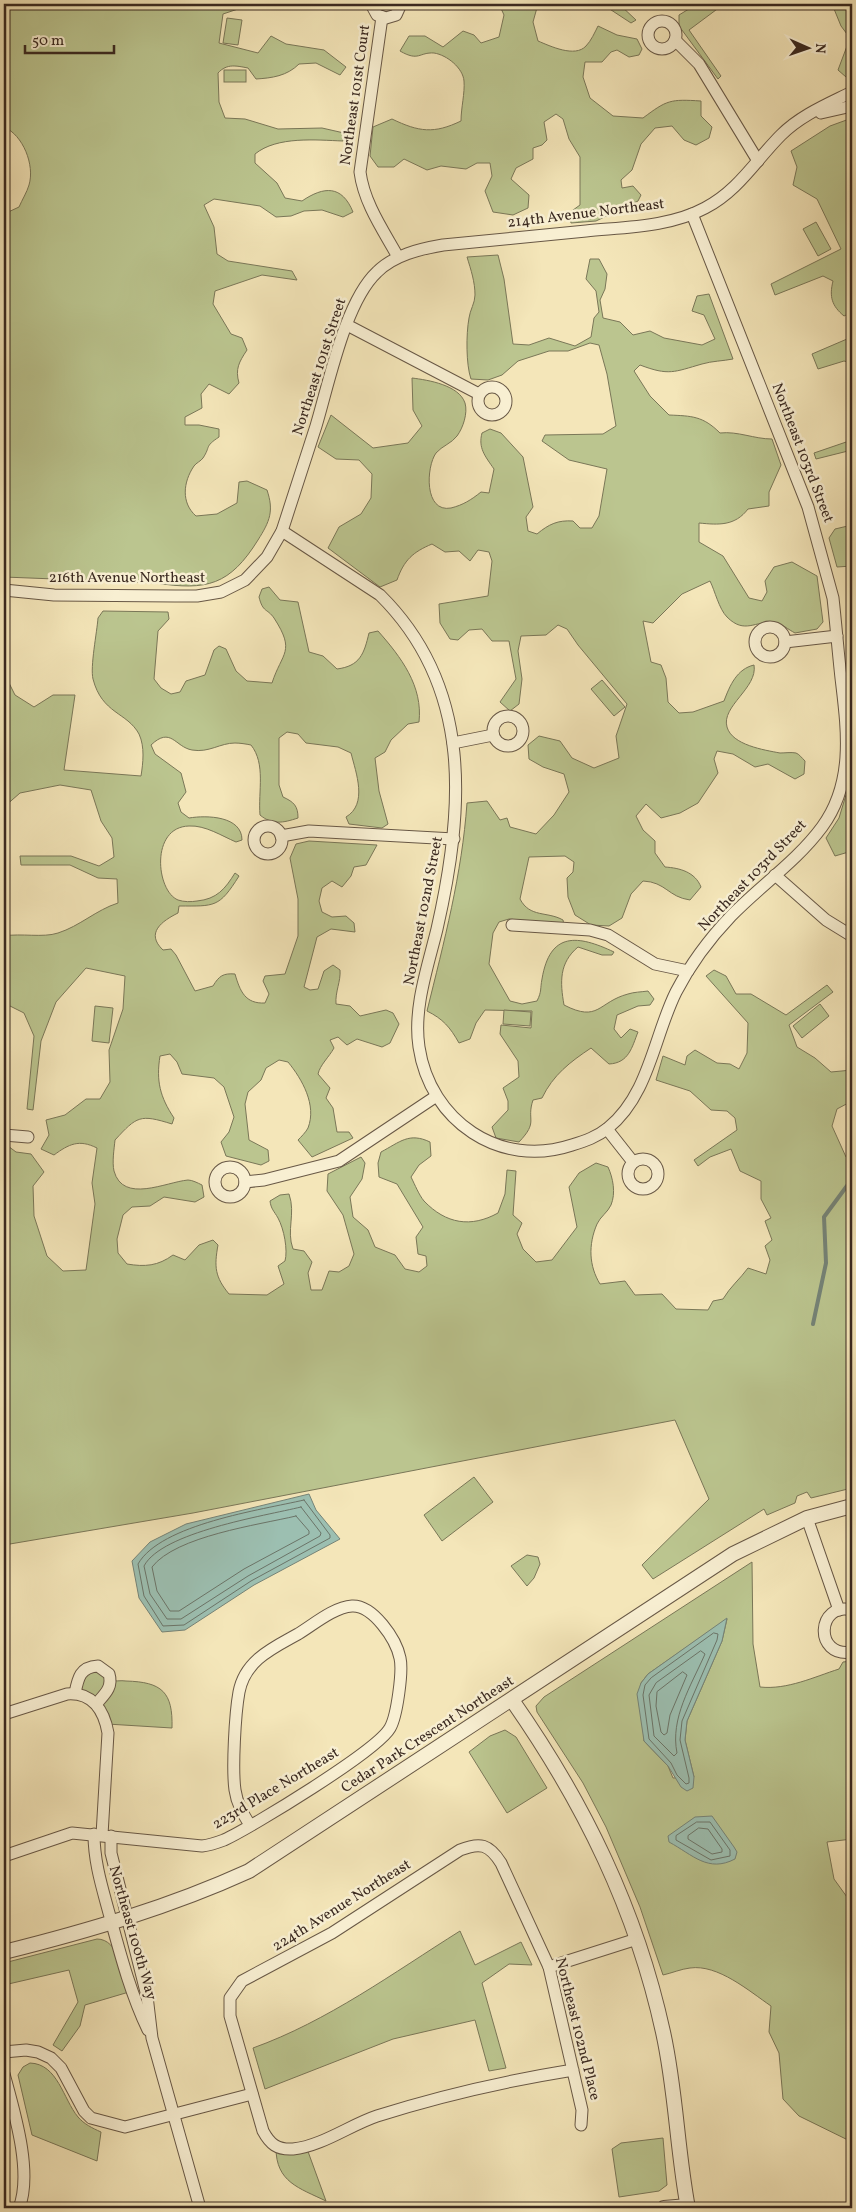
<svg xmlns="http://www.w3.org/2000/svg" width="856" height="2212" viewBox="0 0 856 2212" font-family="Vollkorn,serif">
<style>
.green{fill:#bbc58f;stroke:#7a7758;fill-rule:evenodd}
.water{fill:#9cbfb1;stroke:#758377}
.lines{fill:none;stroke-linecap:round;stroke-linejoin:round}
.shore{stroke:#6b7468;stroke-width:1}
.stream{stroke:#758377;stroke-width:4}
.minor-casing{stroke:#685846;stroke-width:13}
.tertiary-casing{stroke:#685846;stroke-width:16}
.minor{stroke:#f8efd2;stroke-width:11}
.tertiary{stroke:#f8efd2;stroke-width:14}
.labels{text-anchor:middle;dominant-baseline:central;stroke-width:5;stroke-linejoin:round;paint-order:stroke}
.street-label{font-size:15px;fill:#3a2920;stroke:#f8efd2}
</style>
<rect width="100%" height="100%" fill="#f4e6b9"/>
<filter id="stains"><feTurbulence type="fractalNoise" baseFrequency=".004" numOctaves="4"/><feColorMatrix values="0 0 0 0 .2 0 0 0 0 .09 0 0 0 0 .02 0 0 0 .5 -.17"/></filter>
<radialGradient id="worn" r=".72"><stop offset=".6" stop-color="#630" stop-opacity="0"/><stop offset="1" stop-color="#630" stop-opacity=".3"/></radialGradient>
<g class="green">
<path d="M4,4H239L238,9L223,14L219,43L258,53L271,36L286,44L324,50L346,67L340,75L316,63L299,64C287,76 272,78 256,79L248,68C237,66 227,63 218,73L219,102L225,118L245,119L278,129L322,128L344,133L343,141C316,140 277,136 255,154V163L277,183L285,198L302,201C324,186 342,185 353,212L343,217L322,210L304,211L291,216L276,217L260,206L214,199L204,205L214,227L217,254L228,261L292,271L297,280L262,275L215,291L213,304L231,334L242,338L247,350C239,362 235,369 239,383L229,394L209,384L201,394L202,408L185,417V425H199L219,429V437C204,447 211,446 203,458C201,461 196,463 194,466C183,482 181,503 196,516L217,514L237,503L239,482L247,481L267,490C274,511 270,521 258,540C230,585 207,591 156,583L4,577V214L19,207C22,200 27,192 29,185C35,165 23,135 4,127Z"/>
<path d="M499,4H538L533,22L538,41C550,46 575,58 586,46C591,41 595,32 598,26L617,35L637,39L642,49L639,55L629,57L617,50L611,52L602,62H585L583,77L590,98L613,116L643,118C667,100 670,99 701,101V116L712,127L709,138L696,145L684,140L672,126L655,128L641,144L632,170L621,180L622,188L633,186L641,195L638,201L596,221L571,223L569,213L580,205V157L569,139L563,119L556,114L544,122L547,140L542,145L533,148V159L516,168L511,179L529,195L528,208L513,215L493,212L485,191L492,176L490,163H477L466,169L441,166L427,170L404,159L394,167H378L370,156L373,127L392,119C419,132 434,134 461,121C461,108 465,93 464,81C463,68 447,55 434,53C419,52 419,62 400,51L409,36H425L443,47L463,31L474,35L481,43L499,37L504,15Z"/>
<polygon points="602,4 619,4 636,20 631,23"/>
<polygon points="697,4 724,4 689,30 721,76 718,79 679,26 679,15"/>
<polygon points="832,4 852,4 852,75 846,77 838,70 850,38 841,26"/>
<polygon points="227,18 242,20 238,45 223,43"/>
<rect x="224" y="70" width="22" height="12"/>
<path d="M852,118V312L844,316C832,306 829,297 833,281L823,276L775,295L771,284L841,249L817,199L793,185L797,167L791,151L830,126Z"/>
<polygon points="816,222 831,249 818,256 803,229"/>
<path d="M498,255L504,279L513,344L529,345L549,338L575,346L591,337L594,318L599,312L596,291L586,279L590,259H599L607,274L605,289L600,300L603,318L620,322L633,335L650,331L664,338L702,345L715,339L704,315L692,311L697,296L709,294L733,359C723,361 712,361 702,364C674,372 669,376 640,365L634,371L650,396L669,415C692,416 703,416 720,433C738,431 754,439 772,439L781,465L769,492V506L748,509C735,526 719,525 699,523V542L723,556L749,598L762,601L767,592L765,581L774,567L792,562L817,576L823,622L817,629L795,633C789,630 781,623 774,623C755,620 745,635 727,617C719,609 715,591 710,581L682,594L653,623L643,621L651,662L661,665L666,678L668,702L679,713L693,712L724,701C730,685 737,669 754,665C758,688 721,706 727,727C732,745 764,750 780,753C785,753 791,752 796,753C799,754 802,758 805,761L804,774L795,779L768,764L755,767L733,754L717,751L714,759L718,773L698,803L680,813L661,818L646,804L636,816L643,830L655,841V853L665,867C680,868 695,872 701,887L690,900C668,897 666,882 643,881L631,894L622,918L609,926L591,925L575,915L568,897L567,878L573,872L574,862L565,856L529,857L520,899C530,918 547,911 563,920L564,925L509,919L499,922L493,933L489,964L510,1001L522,1004L537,1001C542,991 540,989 542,979C550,931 578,935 614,952L612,955H602L578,947C559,963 560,982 564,1005C599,1023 598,1002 628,994C634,992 641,992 648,991L654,999L650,1005L638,1006L617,1015L614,1029L621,1038L630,1029L638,1032C632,1047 629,1063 609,1064L591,1048C570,1062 553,1075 542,1098L533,1100C526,1121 539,1121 519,1142L496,1138L492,1127L508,1110V1101L503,1088L519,1077L518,1061L500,1034L501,1025L531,1028L532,1011L485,1010L476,1023L470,1039L459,1043C450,1027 443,1019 427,1011C444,942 462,874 467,803L487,801L500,820L507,818L510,827L536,834L554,815L569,792L564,774L543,767L529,759L528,745L539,736L560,741L572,758L594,768L619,758L616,736L627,704L578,645L567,629L558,625L546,635L521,636L518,651L522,679L519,704L510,711L500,702L516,679L509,641H492L482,629L469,630L458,640L450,639L440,623L439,604L488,596L492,561L489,552L478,550L470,561L459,551L445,552L432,544C413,552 404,560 397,580L380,587L328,548L339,527L361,514L371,498L372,474L359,460L336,459L318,447L331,415L373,448L408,443L422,426L413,410L412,378C428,380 459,385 465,403C468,413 463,428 457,436C452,443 442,446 436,453C426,467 424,513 451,508C463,505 471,500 481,492L489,493L494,469C485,456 478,448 482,433L490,429L501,433L523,457L533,507L526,517L528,531L537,534C549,524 558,520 573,521L580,528H592L599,516L607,469L569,460L542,441L545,435L603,434L616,426L607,374L599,345L590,343L568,351H549L518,361L502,375L488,380L471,379C466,365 466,334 469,318C470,310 475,303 475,295C475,282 471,270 467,257Z"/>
<polygon points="852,333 852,363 844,361 818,369 812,354 847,339"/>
<polygon points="852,440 852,450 816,459 814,453"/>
<polygon points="852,525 852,566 837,567 829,538 835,529"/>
<path d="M269,587L280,600L298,602L309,652L323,656L337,669C360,666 364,654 369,633L378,631C401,657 423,686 419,722L408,724L391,740L385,752L375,758L379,791L388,824L382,828L349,824L346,817C368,804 356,773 351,753L338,747L306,743L298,734L287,732L279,738V785L283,797C294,802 298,806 298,818C283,823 272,825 260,815C258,791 266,764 251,745C246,744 240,743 235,743C220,743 209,753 192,750C175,747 171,726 151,745L155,754L181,773L186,792L178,803L181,812L189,818C207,815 242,816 242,840L236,842C222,836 205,825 189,826C150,827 156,891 178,900C184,902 191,902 197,901C217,899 225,889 235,873L239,876C219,908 215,906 179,906L178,913C162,921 145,933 163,950L171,949L176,955L195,991L213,986C219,976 223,973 235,974C240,991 245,1004 265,1003L269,994L263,981L265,976L285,974L298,936V899L290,858L296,844L309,841L377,845L366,865L354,867L351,876L342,887L332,881L322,888L319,901L322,912L332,917L346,916L354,923L355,932L331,929L317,937L304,987L310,990L318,989L324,971L333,965L340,970C341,981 335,992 336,1004L350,1006L360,1016L386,1010L393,1013L399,1024L390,1043L382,1047L357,1039L347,1045L338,1037L330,1040L334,1048C329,1057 320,1065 318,1074L330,1088L326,1098L333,1108L337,1132H349L353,1138L312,1157L298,1140C301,1137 306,1132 308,1128C317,1105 302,1079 288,1062L279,1060L266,1068L261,1080L248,1092L245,1104L249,1140L268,1150L269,1161L261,1165L226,1156L221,1142L229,1132L234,1117L224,1087L214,1078L182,1074L177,1062L170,1054L160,1056C156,1081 160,1097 174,1118L172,1124C140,1114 137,1116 115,1140C114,1150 112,1162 114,1171C123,1204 166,1182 188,1180C192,1180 198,1183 202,1185L204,1197L195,1202L164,1197L150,1206L132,1207L123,1215L117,1239L118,1253L127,1264C145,1267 158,1266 173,1255L185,1260L199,1245L213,1240L218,1245C214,1267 215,1277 229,1294L267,1295L284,1284L278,1266L285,1261C288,1250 284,1229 278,1218C274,1211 271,1209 270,1201L280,1195L289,1194C296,1214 286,1230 293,1249L304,1251L312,1262L308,1273L311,1290H322L329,1271L339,1272L349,1266L354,1254L343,1215L327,1191L328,1174L361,1157L365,1163L362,1179L350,1197L353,1217L368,1230L375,1247L395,1255L405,1269L419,1272L427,1266L426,1256L418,1254L416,1237L423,1227L397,1184L379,1177L378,1163L381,1152C400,1142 409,1132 430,1142L431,1156L419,1165L411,1177C415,1185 419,1195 424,1201C446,1224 471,1228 498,1213L505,1194L507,1170L516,1171L513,1215L522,1223L517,1234L523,1249L536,1262L552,1260L577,1227L569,1187L579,1173L596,1163L608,1167C613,1178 616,1193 611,1205C608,1212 600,1217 597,1224C588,1245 589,1266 600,1284L625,1281L635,1295L662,1294L676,1309L708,1310L713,1301L723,1299C730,1287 740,1279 748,1268L766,1274L770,1260L765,1246L772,1240L765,1221L771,1218L761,1199V1181L740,1171L731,1149L710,1157L698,1166L694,1160L737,1130L735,1118L727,1111L711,1110L690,1091L656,1080L663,1056L685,1065L687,1056L695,1050L717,1063L730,1064L739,1069L747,1053L748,1023L706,976L714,970L726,976L736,994H751L786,1015L827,985L833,992L789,1025L797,1047L815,1058L831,1072L852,1070V1101L837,1109L832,1126L846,1157H852V1488L811,1498L807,1492L797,1496L795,1503L767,1515L764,1509L653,1579L642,1565L709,1499L675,1420L193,1513L4,1545V1143L16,1152L31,1154L44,1172L33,1186L34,1216L47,1256L63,1271L86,1270L95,1204L92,1183L97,1148C79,1139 69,1144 54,1155L41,1149L49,1135L46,1120L65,1115L86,1099H100L110,1082L109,1050L123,1009L125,976L86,968L56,1002L41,1041L33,1110L27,1109L34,1036L24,1013L4,1003V936C21,933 43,938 58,933C80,926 96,910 118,903L117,879L98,878L70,865H21L20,856H71L99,866L114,857L112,838L101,821L91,790L60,785L20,793L4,807V673L15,695L34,707L53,695H75L64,770L141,776C143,763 145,747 139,734C127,712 102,714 93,679C90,667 97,632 98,618L103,611L168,612L169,619L158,631L154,679L161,688L171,694L180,692L186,681L205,675L214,650L219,646L226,649L236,671L247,681L272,683C282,652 296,652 274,618C267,608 263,613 259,597L262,589Z"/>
<polygon points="602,680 625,707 614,716 591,689"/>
<polygon points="852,775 852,851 835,856 826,838 839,818"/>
<polygon points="820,1004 829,1016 802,1038 793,1026"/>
<polygon points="95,1006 113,1008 109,1043 92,1041"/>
<polygon points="504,1010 531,1012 530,1026 503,1024"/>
<polygon points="474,1477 493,1502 442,1541 424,1515"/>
<polygon points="527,1555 538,1557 540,1564 534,1578 527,1586 511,1566"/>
<path d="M752,1562L753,1644L760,1687C787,1690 814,1677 839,1669L843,1662L852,1661V1839L827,1842L834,1879L852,1904V2142L799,2116L783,2099L779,2053L769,2032L771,2006C749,1991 718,1964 690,1968C681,1969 672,1973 663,1975L640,1907L606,1827L583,1783L537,1712L536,1706L544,1697ZM727,1619L722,1641L687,1721L685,1740L694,1777L673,1778L668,1766L644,1741L641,1683L648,1674Z"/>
<path d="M91,1667C97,1671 103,1677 110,1680C114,1682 121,1680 126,1681C162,1682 173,1692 172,1728L107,1724L81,1695L78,1681Z"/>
<polygon points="505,1730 516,1737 547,1788 507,1813 469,1752 490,1736"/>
<path d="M460,1931L475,1965L521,1942L532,1965L509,1964L482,1983L506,2068L489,2071L475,2020L393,2039L265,2089L253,2048C328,2021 393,1973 460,1931Z"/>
<path d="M97,1939C119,1939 124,1975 129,1992L85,2005L80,2026L62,2051L53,2045L78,2002L69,1970L4,1985V1963Z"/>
<path d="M30,2063C58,2064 63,2099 78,2117C84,2124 92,2128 101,2132L97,2161L32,2135L18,2075L23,2067Z"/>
<polygon points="663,2138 667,2185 659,2191 619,2197 612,2149 621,2143"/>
<path d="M306,2146L326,2201C299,2188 276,2182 276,2148Z"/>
</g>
<g class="water">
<polygon points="309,1494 316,1510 340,1539 254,1585 185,1630 162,1632 139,1598 132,1561 150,1542 186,1524"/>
<polygon points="727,1618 722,1641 687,1721 685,1740 694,1777 693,1788 687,1791 681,1787 668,1766 644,1741 637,1694 641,1683 648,1674"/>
<path d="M712,1816L734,1847L737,1852L735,1859C708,1873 693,1855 669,1842L668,1836L695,1817Z"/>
</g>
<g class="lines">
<g class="shore">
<path d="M304,1500L330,1535V1538L251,1581L184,1625L163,1626L144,1596L138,1564C161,1524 261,1510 304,1500Z"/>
<path d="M301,1507L321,1533L320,1536L248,1576L181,1619H167L150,1594L144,1566C162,1532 264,1516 301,1507Z"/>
<path d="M296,1516L309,1531V1534L244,1569L179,1611H170L157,1591L152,1567C176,1536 258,1525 296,1516Z"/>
<polygon points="714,1633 718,1634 717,1640 682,1721 680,1740 689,1778 689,1783 686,1784 677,1775 671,1763 649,1739 643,1695 645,1685 651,1678"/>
<path d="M701,1651L705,1654C691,1686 670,1718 677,1753L674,1756L654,1736L649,1695L656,1683Z"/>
<polygon points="683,1672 687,1675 670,1715 667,1733 664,1735 661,1732 656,1706 657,1692"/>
<polygon points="697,1822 710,1822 730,1850 730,1856 711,1860 676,1840 676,1836"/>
<polygon points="699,1828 708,1829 722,1849 722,1852 712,1854 688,1839 688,1836"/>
</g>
<polyline class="stream" points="813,1324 826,1263 824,1217 852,1179"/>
<g class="minor-casing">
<g id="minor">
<polyline points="371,4 377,15 386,18 396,15 401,4"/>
<path d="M382,17L360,172C364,203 383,230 398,257"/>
<circle cx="662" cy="35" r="14"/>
<polyline points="675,40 699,64 758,161"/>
<polyline points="821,113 852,106"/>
<polyline points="347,325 479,394"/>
<circle cx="492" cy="401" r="14"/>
<path d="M282,531L380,595C474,688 464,811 437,929C428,966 413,1008 419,1047C430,1121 500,1169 572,1145C585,1141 597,1137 608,1128C649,1095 654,1036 676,992C690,965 710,938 731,916C760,886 797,861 822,827C855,782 847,729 841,678C838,651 836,625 833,598L808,507L692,214"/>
<path d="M4,590L54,595L175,596H197L221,592L245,580L267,557L282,531C293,496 305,461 316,426C329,383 345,302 377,272C394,255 420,249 443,245C491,240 538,236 586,231C625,227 670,227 705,208C738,191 756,160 781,135C801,115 828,104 852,92"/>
<circle cx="770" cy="642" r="15"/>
<polyline points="785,642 837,636"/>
<circle cx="508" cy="731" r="15"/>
<polyline points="453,743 493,735"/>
<circle cx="268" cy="840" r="14"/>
<polyline points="281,836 309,831 454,839"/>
<polyline points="775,875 826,920 852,936"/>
<polyline points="512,925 590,930 608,935 655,964 688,971"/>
<polyline points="607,1129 633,1162"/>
<polyline points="4,1135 28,1137"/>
<circle cx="643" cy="1174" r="15"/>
<circle cx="230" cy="1182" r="15"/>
<polyline points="245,1182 264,1180 339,1161 435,1097"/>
<polyline points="807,1518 839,1610"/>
<path d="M852,1610C817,1601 813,1658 852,1652"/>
<path d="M75,1693C78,1678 80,1667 98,1666L109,1674C113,1687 105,1694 97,1703"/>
<path d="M4,1714L67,1694C92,1692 104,1710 108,1733L102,1835"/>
<path d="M94,1834C94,1862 102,1887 109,1913C120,1953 130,1992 148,2030"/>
<polyline points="111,1836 111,1853 147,1996 152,2038 200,2208"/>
<path d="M4,1856L72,1833L202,1846C210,1845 216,1843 224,1840C252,1827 377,1751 390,1728C397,1716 403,1671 400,1658C396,1639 373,1605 352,1606C334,1607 313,1625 298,1634C273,1648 245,1660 239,1692C235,1714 232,1769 235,1790C237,1804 243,1814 250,1825"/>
<polyline points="549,1967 637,1939"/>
<polyline points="4,2052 26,2050 38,2052 51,2058 61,2068 84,2111 91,2118 125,2127 252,2094"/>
<path d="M573,2070C505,2081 443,2095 377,2116C350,2125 322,2146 293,2149C277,2150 270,2144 263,2131L230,2016V1998L242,1981L332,1933L460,1850C480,1842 489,1844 501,1863L549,1967L582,2110L581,2125"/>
<path d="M4,2074C14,2111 33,2172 19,2208"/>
</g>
</g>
<g class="tertiary-casing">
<g id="tertiary">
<path d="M512,1700C584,1803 636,1909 663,2032C676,2090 677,2150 688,2208"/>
<path d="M4,1952C88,1931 170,1907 249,1871L733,1554L807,1518L852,1506"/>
<polyline points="664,2208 688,2206"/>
</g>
</g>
<use href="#minor" class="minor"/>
<use href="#tertiary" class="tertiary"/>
</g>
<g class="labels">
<g class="street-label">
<text transform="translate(356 95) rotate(-82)">Northeast 101st Court</text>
<text transform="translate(586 214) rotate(-7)">214th Avenue Northeast</text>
<text transform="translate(320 367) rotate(-72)">Northeast 101st Street</text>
<text transform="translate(802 453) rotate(69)">Northeast 103rd Street</text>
<text x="127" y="578">216th Avenue Northeast</text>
<text transform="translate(753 876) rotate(-46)">Northeast 103rd Street</text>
<text transform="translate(424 911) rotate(-79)">Northeast 102nd Street</text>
<text transform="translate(428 1735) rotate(-33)">Cedar Park Crescent Northeast</text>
<text transform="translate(276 1789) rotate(-31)">223rd Place Northeast</text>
<text transform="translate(342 1906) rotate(-32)">224th Avenue Northeast</text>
<text transform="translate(132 1933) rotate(74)">Northeast 100th Way</text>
<text transform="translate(577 2029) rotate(76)">Northeast 102nd Place</text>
</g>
</g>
<rect width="856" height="2212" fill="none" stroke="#f4e6b9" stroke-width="20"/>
<rect x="5" y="5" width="846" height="2202" fill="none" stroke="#3a2920" stroke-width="2.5"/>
<rect x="10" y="10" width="836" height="2192" fill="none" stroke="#3a2920"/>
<g transform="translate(808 48) rotate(92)" stroke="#f8efd2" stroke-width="4" paint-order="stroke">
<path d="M0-4L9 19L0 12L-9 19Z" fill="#3a2920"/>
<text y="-8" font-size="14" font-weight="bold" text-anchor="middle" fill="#3a2920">N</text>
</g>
<path d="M25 45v8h89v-8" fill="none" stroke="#3a2920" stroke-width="2.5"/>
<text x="32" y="45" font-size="15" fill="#3a2920" stroke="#f8efd2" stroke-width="4" paint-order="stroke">50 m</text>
<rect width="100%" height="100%" filter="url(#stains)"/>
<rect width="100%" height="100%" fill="url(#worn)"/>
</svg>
